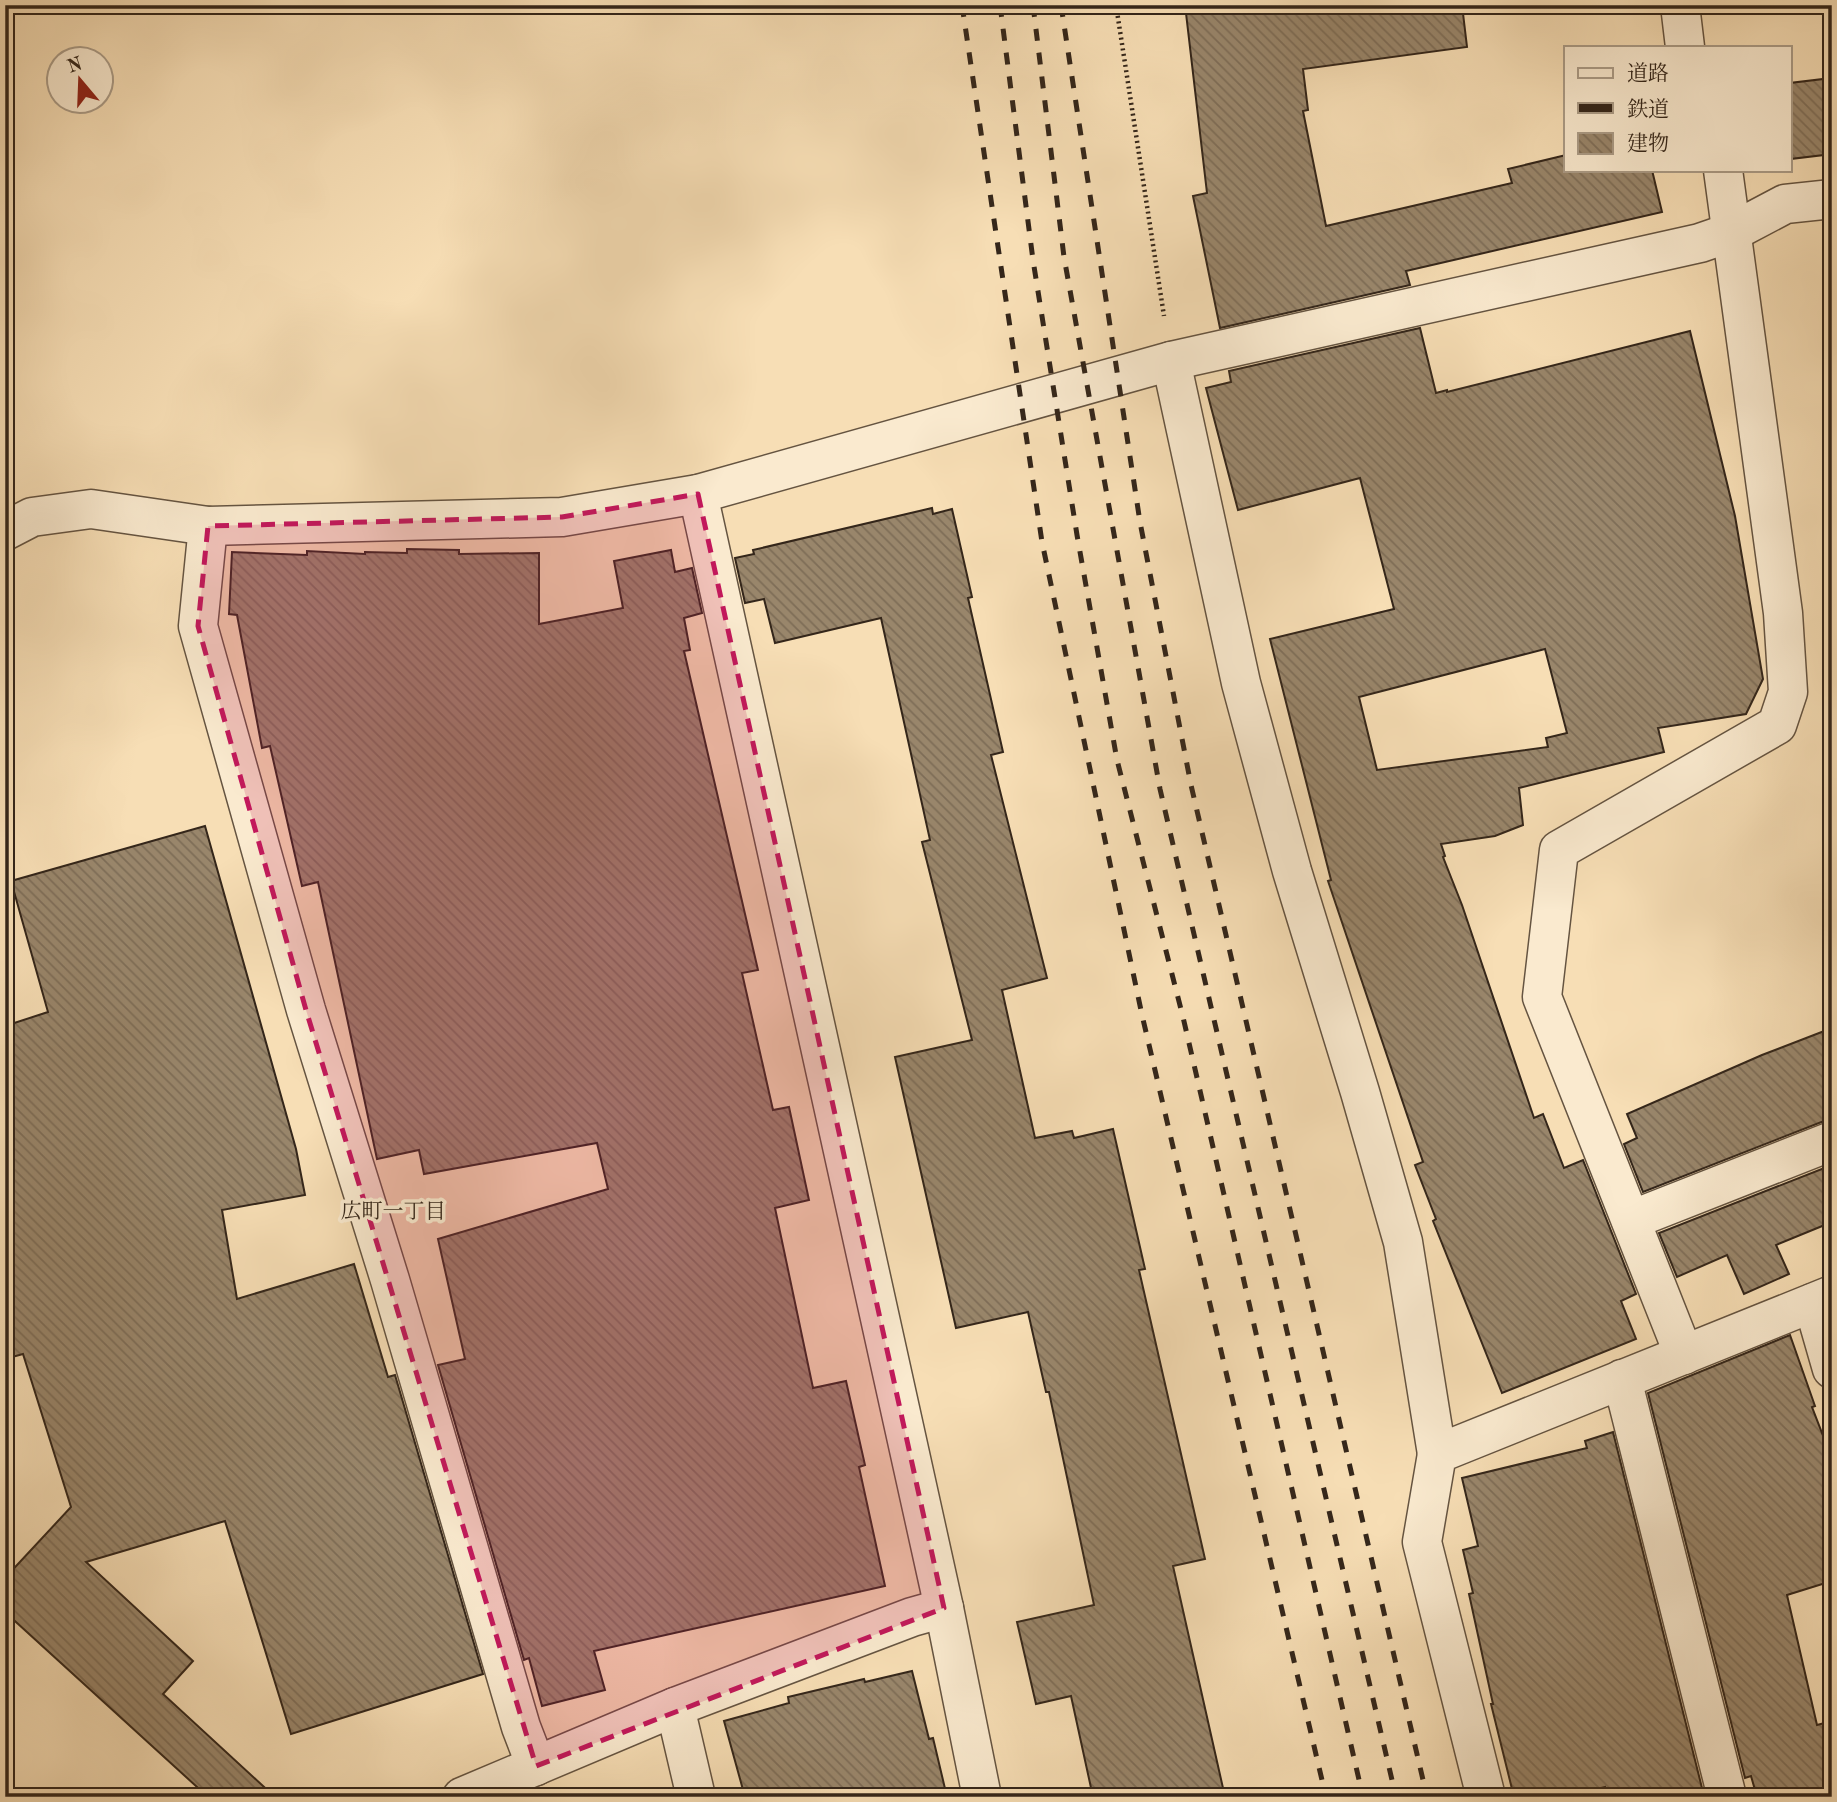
<svg xmlns="http://www.w3.org/2000/svg" width="1837" height="1802" viewBox="0 0 1837 1802" font-family="'Old Standard TT','Noto Serif JP',serif">
<style>
.building{fill:url(#building-back-hatch);stroke:#34261a;stroke-width:2;fill-rule:evenodd}
.lines{fill:none;stroke-linecap:round;stroke-linejoin:round}
.minor-casing{stroke:#655441;stroke-width:41}
.path{stroke:#34261a;stroke-width:4.5;stroke-dasharray:2 3.5;stroke-linecap:butt}
.minor{stroke:#faeacf;stroke-width:38}
.rail{stroke:#34261a;stroke-width:5;stroke-dasharray:12 12;stroke-linecap:butt}
.marked{fill:#c2185b;fill-opacity:0.2;stroke:#c2185b;stroke-width:5;stroke-dasharray:14 9;stroke-linejoin:round}
.labels{text-anchor:middle;dominant-baseline:central;stroke-width:7;stroke-linejoin:round;paint-order:stroke}
.neighbourhood-label{font-size:21px;fill:#34261a;stroke:#faeacf}
</style>
<defs>
<pattern id="building-back-hatch" width="6" height="6" patternUnits="userSpaceOnUse" patternTransform="scale(1.75)"><rect width="6" height="6" fill="#99866b"/><path d="M-1 5l2 2M0 0l6 6M5-1l2 2" fill="none" stroke="#7e6d57"/></pattern>
</defs>
<rect width="100%" height="100%" fill="#f7deb5"/>
<filter id="stains"><feTurbulence type="fractalNoise" baseFrequency=".00286" numOctaves="4"/><feColorMatrix values="0 0 0 0 .2 0 0 0 0 .09 0 0 0 0 .02 0 0 0 .5 -.17"/></filter>
<radialGradient id="worn" r=".72"><stop offset=".6" stop-color="#630" stop-opacity="0"/><stop offset="1" stop-color="#630" stop-opacity=".3"/></radialGradient>
<g class="building">
<polygon points="1251,5 1462,5 1467,47 1303,69 1308,110 1303,111 1326,226 1512,183 1508,169 1566,155 1566,170 1652,170 1662,212 1406,271 1410,285 1220,328 1193,196 1207,193 1186,13"/>
<polygon points="1832,78 1832,154 1790,159 1790,83"/>
<path d="M1420,328L1436,393L1447,390V392L1690,331L1735,516L1763,679L1746,714L1658,728L1664,752L1519,788L1523,825L1495,836L1441,844L1445,856L1443,857L1462,905L1534,1118L1543,1114L1564,1168L1583,1160L1636,1294L1621,1301L1636,1339L1502,1393L1433,1221L1436,1219L1415,1165L1423,1162L1328,881L1331,880L1270,639L1394,609L1360,478L1238,510L1206,388L1231,382L1229,371ZM1545,649L1567,733L1546,738L1548,747L1377,770L1359,697Z"/>
<polygon points="932,508 933,514 952,509 972,597 968,598 1003,752 991,755 1047,978 1002,990 1035,1138 1072,1131 1074,1138 1113,1129 1145,1269 1139,1270 1205,1559 1173,1566 1225,1797 1093,1797 1071,1696 1036,1704 1017,1622 1094,1605 1049,1392 1046,1392 1028,1312 956,1328 895,1057 972,1040 922,842 930,840 881,618 775,643 764,599 745,603 735,558 754,554 753,550"/>
<polygon points="407,549 459,550 459,554 539,553 539,624 623,608 614,561 671,550 675,572 692,568 702,613 684,618 690,650 684,651 758,970 742,973 773,1110 789,1107 809,1200 775,1208 813,1388 846,1381 865,1465 859,1467 885,1586 594,1651 605,1690 542,1706 529,1658 524,1660 438,1365 465,1359 438,1239 608,1189 597,1143 424,1174 419,1150 377,1159 318,882 302,886 270,746 262,748 237,615 229,614 232,552 307,555 307,551 365,554 365,552 407,553"/>
<polygon points="205,826 296,1149 305,1195 222,1210 237,1299 354,1264 388,1377 395,1375 483,1674 291,1734 225,1521 86,1562 193,1661 163,1694 275,1797 208,1797 5,1612 5,1578 71,1507 23,1354 5,1359 5,1026 48,1012 11,881"/>
<polygon points="1832,1028 1832,1120 1824,1121 1643,1192 1624,1144 1637,1138 1627,1114 1762,1055"/>
<polygon points="1832,1165 1832,1222 1776,1245 1789,1274 1744,1294 1727,1255 1677,1277 1659,1233"/>
<polygon points="1790,1335 1815,1406 1812,1407 1832,1459 1832,1581 1787,1595 1817,1725 1832,1721 1832,1797 1757,1797 1751,1776 1745,1778 1648,1393"/>
<polygon points="1613,1432 1702,1788 1668,1797 1607,1797 1605,1787 1565,1797 1514,1797 1491,1704 1493,1704 1469,1594 1473,1593 1463,1550 1478,1546 1462,1478 1587,1448 1585,1441"/>
<polygon points="912,1671 929,1739 933,1738 947,1797 745,1797 724,1721 789,1703 788,1697 864,1679 865,1682"/>
</g>
<g class="lines">
<g class="minor-casing">
<g id="minor">
<polyline points="1680,5 1685,47"/>
<polyline points="1171,361 1241,683 1292,871 1360,1092 1403,1242 1437,1454"/>
<polyline points="698,494 944,1608 982,1797"/>
<polyline points="208,526 198,626 306,1010 390,1280 521,1727 536,1766"/>
<polyline points="5,531 32,517 91,509 208,526 562,517 698,494 1171,361 1700,243 1732,232 1785,204 1832,199"/>
<polyline points="1631,1220 1832,1141"/>
<polyline points="1813,1303 1832,1369"/>
<polyline points="1684,1355 1542,997 1559,850 1777,725 1788,692 1783,613 1723,170"/>
<polyline points="1622,1379 1727,1797"/>
<polyline points="675,1707 696,1797"/>
<polyline points="462,1797 675,1707 912,1617 944,1608"/>
<polyline points="1486,1797 1422,1542 1437,1454 1832,1295"/>
</g>
</g>
<polyline class="path" points="1116,5 1164,316"/>
<use href="#minor" class="minor"/>
<g class="rail">
<polyline points="962,5 1042,542 1142,1015 1326,1797"/>
<polyline points="1000,5 1033,260 1077,535 1117,760 1183,1017 1363,1797"/>
<polyline points="1033,5 1064,257 1160,789 1396,1797"/>
<polyline points="1061,5 1140,522 1191,785 1427,1797"/>
</g>
</g>
<path class="marked" d="M698,494L944,1608L536,1766L306,1010L198,626L208,526L562,517Z"/>
<g class="labels">
<g class="neighbourhood-label">
<text x="393" y="1212">広町一丁目</text>
</g>
</g>
<rect width="1837" height="1802" fill="none" stroke="#f7deb5" stroke-width="28"/>
<rect x="7" y="7" width="1823" height="1788" fill="none" stroke="#34261a" stroke-width="3.5"/>
<rect x="14" y="14" width="1809" height="1774" fill="none" stroke="#34261a" stroke-width="2"/>
<rect x="1564" y="46" width="228" height="126" fill="#faeacf" stroke="#ab9c87" stroke-width="2"/>
<rect x="1578" y="68" width="35" height="10" fill="#faeacf" stroke="#ab9c87" stroke-width="2"/>
<text x="1627" y="80" font-size="21" fill="#34261a">道路</text>
<rect x="1578" y="103" width="35" height="10" fill="#34261a" stroke="#ab9c87" stroke-width="2"/>
<text x="1627" y="116" font-size="21" fill="#34261a">鉄道</text>
<rect x="1578" y="133" width="35" height="21" fill="url(#building-back-hatch)" stroke="#ab9c87" stroke-width="2"/>
<text x="1627" y="150" font-size="21" fill="#34261a">建物</text>
<g transform="translate(80 80) rotate(341)"><circle r="33" fill="#faeacf" stroke="#ab9c87" stroke-width="2"/>
<path d="M0-5L12 26L0 18L-12 26Z" fill="#8f2418"/>
<text y="-10" font-size="19" font-weight="bold" text-anchor="middle" fill="#34261a">N</text>
</g>
<rect width="100%" height="100%" filter="url(#stains)"/>
<rect width="100%" height="100%" fill="url(#worn)"/>
</svg>
